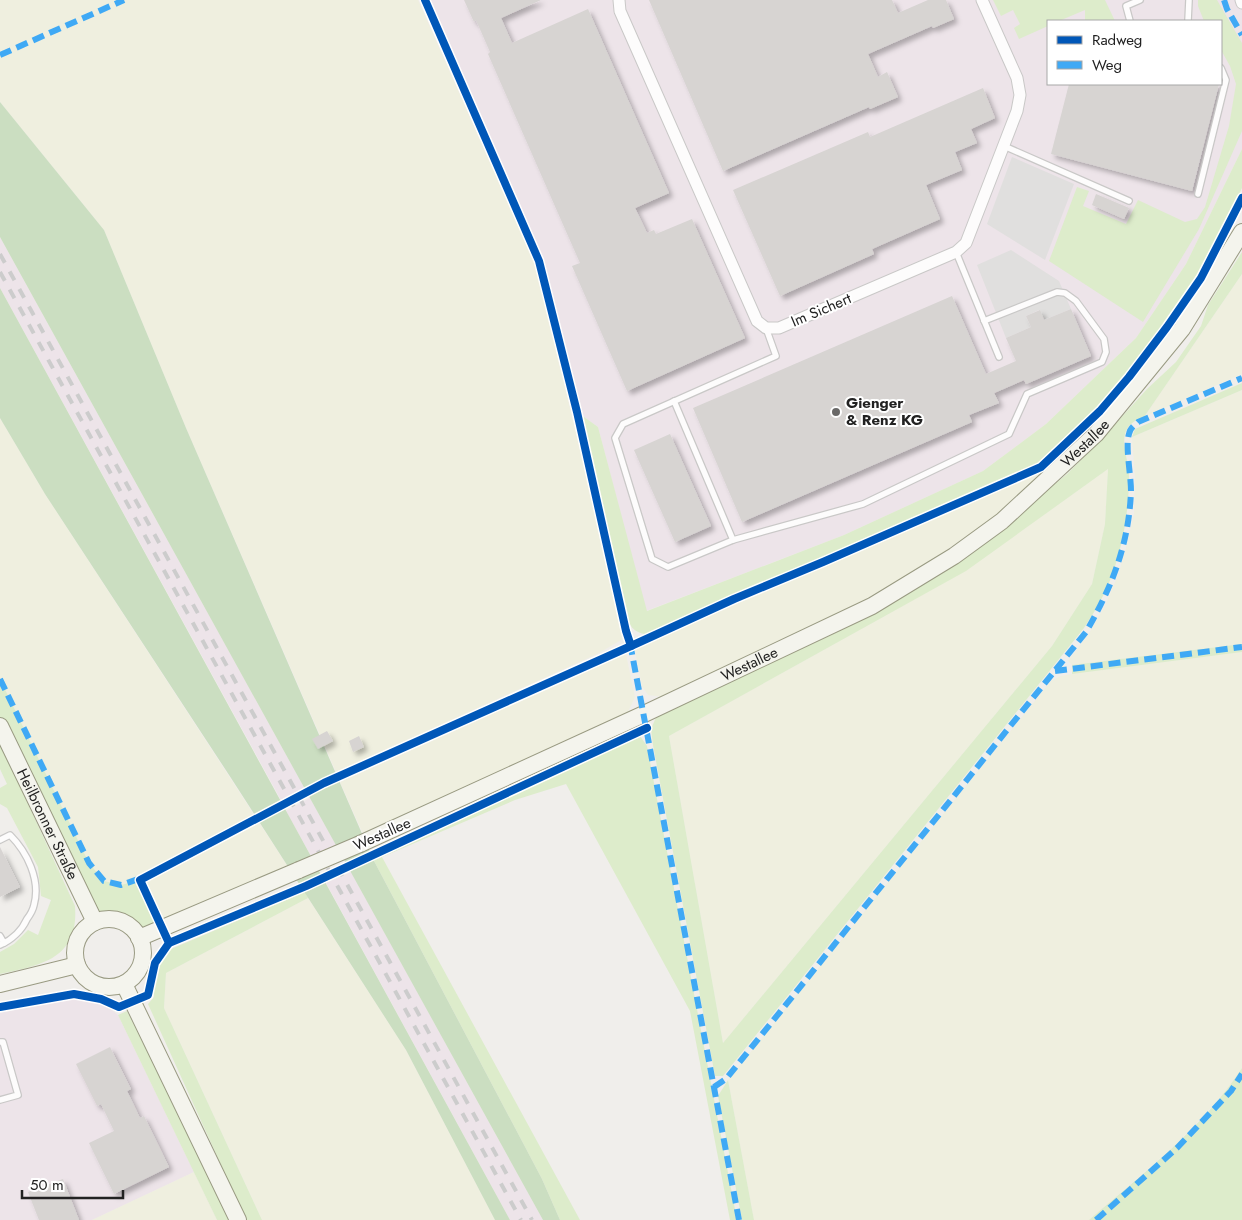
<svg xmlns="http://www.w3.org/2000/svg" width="1242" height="1220" viewBox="0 0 1242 1220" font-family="Jost,sans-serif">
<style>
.industrial{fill:#ede4e9;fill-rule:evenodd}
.farmland{fill:#efefdf}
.grass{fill:#ddeccb;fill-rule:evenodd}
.forest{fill:#cbdec1}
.parking{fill:#e0dfde}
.building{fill:#d7d4d2;filter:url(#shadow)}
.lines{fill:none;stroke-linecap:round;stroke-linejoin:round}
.service-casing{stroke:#c9c8c7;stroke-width:8}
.minor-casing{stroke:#c9c8c7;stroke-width:13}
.secondary-casing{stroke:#999a82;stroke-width:18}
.service{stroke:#fdfcfc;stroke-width:5.5}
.minor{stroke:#fdfcfc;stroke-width:11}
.secondary{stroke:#f4f4ed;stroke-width:16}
.rail{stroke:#ccc;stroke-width:4;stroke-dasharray:10 10;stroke-linecap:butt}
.secondary-bridge-casing{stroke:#999a82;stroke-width:18;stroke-linecap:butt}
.secondary-bridge{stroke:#f4f4ed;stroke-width:16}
.quiet{stroke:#3fa9f5;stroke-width:6;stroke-dasharray:12 6;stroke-linecap:butt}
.cycleway-casing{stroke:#fff;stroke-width:11}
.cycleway{stroke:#0057b8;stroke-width:8}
.poi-dot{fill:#6a6968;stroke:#fff;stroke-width:2}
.labels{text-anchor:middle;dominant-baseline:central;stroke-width:4;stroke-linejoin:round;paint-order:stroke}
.street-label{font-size:15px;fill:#222;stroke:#fff}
.poi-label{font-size:15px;font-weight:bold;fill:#222;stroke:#fff;text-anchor:start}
</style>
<defs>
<filter id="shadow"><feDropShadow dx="4" dy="4" stdDeviation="2.5" flood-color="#0004"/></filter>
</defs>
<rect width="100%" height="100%" fill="#f0eeeb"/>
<g class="industrial">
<path d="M429,0H1242V149L1186,264L1136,338L1046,424L983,471L844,535L646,611L598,427L580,414L543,261ZM1048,21H1221V84H1048Z"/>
<polygon points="0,237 305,789 282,802 0,288"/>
<polygon points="310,798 336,845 311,856 286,811"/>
<polygon points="351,872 543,1220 510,1220 326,883"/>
<polygon points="72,998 103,1003 118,1015 194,1172 92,1220 0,1220 0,1013"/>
</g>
<g class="farmland">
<polygon points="0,0 418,0 534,261 586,473 623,639 597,654 336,772 186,428 104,230 0,102"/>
<polygon points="1242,274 1242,374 1144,417"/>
<polygon points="1242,390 1242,644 1072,665 1068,661 1088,635 1105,606 1118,575 1126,548 1134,514 1135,478 1132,437"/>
<polygon points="0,418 45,494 292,873 162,929 121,885 104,881 89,863 0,679"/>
<polygon points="1108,469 1105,524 1092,584 1052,646 723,1043 669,736 965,571"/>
<polygon points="1040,471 1045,475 998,515 910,575 833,617 664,697 648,695 642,686 635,651 640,646"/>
<polygon points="1242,652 1242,1068 1230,1088 1174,1146 1089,1220 754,1220 728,1080 1051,681 1061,676 1072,674"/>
<polygon points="626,654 635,697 627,714 363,834 340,782"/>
<polygon points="308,898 406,1050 495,1220 262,1220 164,1008 166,973"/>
<polygon points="194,1172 217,1220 92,1220"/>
</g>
<g class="grass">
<polygon points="993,0 1105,0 1115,21 1085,21 1085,10 1059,21 1048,21 1048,26 1019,39 1014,28 1020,24 1013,10 1001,16"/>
<polygon points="1198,0 1217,0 1242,43 1242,131 1199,229 1143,322 1049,261 1077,187 1089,191 1083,206 1126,224 1138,200 1185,222 1197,219 1205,207 1229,126 1236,84 1230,66 1221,50 1221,21 1204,21 1198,6"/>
<path d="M1242,149V188L1197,276L1165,326L1125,377L1069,437L1039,463L650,635C636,633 632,630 626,617L580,414L598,427L647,611L844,535L983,471L1046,424L1136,338L1186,264Z"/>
<path d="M1242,252V274L1144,417C1136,419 1127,425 1125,434C1122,448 1129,462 1129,476C1129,518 1120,565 1100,602C1095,611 1089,620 1084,628L723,1076H715L653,745L651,729L657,715L829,636L875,612L1002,528L1067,474L1100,441L1147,389L1176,362L1201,326L1208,305ZM1108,469L1105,524L1092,584L1052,646L723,1043L669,736L966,571Z"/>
<polygon points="1242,383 1242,390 1132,437 1135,429"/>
<polygon points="1242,644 1242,652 1072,674 1072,665"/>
<path d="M0,679L89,863L104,881L121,885L140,880L162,929L139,938C126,920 116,917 95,922L0,726Z"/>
<polygon points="640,736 647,746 737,1220 730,1220 690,1011 566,784 515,800 382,857 580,1220 560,1220 542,1179 373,859"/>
<path d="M0,743L75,906C79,959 41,965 0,974V952L14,944L28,930L38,935L51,900L41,896L38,867L7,808L0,804V788L7,784L0,769Z"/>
<polygon points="305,892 308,898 166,973 164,1008 262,1220 246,1220 148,1004 154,997 152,988 162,957 171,949"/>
<polygon points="127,1011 232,1220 217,1220 118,1015"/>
<path d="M1242,1068V1220H1089C1141,1175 1205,1126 1242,1068Z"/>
<polygon points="728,1080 754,1220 742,1220 718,1096"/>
</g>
<g class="forest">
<polygon points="0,102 104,230 186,428 373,859 542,1179 560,1220 543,1220 0,237"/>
<polygon points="0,288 510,1220 495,1220 406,1050 231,778 45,494 0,418"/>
</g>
<g class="parking">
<polygon points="1012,157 1074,184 1045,260 987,224"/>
<polygon points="1011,250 1059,281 1071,309 1044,320 1039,310 1026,316 1031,327 1006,338 977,265"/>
</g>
<g class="building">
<polygon points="464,0 541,0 501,18 512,43 588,9 669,193 635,208 647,233 654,230 656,234 692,219 745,338 627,391 572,266 580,263 488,54 490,52 476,20 474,22"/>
<polygon points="649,0 892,0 898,13 928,0 946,0 954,19 933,28 932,26 868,54 878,77 887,72 898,97 870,109 869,107 723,171"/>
<polygon points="1069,84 1219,84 1192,191 1051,154"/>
<polygon points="983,88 995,118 971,129 977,143 955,152 962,170 926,185 940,219 872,249 874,254 780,296 733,190 868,132 870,137"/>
<polygon points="1096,194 1129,208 1124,219 1092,205"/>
<polygon points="952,296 986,374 1016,361 1006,338 1031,327 1026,316 1040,310 1044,320 1071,309 1091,356 1026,384 1024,380 994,393 999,403 969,415 972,422 742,522 693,408"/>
<polygon points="670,434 711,526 675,542 634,450"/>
<polygon points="327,731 333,741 318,749 312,739"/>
<polygon points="359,736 364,747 353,752 349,741"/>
<polygon points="0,847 20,887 0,897"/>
<polygon points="110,1047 131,1089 127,1091 140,1118 144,1116 169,1167 114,1194 89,1143 114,1131 101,1104 97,1106 76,1064"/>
<polygon points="63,1179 79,1220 39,1220 28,1192"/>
</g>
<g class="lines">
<g class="service-casing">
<g id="service">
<polyline points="1130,21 1126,6 1140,0"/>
<polyline points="1188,21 1189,0"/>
<polyline points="1004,146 1129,201"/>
<polyline points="1198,194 1226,80 1221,68"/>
<polyline points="956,252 999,357"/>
<polyline points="766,328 776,356 623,424 615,438 652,559 668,567 733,540 863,504 1009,434 1027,394 1102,362 1106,352 1104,339 1076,301 1065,293 1057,292 984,321"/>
<polyline points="674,401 733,540"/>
<path d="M0,840L10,835C27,852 41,880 34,905C33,910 30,915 27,919C22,930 12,940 0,945"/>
<polyline points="0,936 4,943"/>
<polyline points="0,1042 3,1042 18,1095 0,1100"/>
</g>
</g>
<g class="minor-casing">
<g id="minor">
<polyline points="619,0 620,11 757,321 766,328 779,328 956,252 966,243 1017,111 1020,95 1017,78 982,0"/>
<polyline points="1241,0 1242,3"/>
</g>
</g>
<g class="secondary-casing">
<g id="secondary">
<path id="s1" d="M0,726L95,922"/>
<path id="s2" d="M360,844L644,714L872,606L954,556L1002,521L1096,434L1182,329L1242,232"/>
<circle cx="109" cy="953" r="34"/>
<polyline points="139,938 299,870"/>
<polyline points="0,984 77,965"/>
<polyline points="124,984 238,1220"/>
</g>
</g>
<use href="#service" class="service"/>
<use href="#minor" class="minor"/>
<use href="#secondary" class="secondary"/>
<g class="rail">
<polyline points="0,254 532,1220"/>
<polyline points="0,272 521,1220"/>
</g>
<g class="secondary-bridge-casing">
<polyline id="secondary-bridge" points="299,870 360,844"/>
</g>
<use href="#secondary-bridge" class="secondary-bridge"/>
<g class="quiet">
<polyline points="1224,0 1227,9 1242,35"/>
<polyline points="0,55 124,0"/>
<polyline points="630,643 739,1220"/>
<polyline points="1055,671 1242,647"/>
<polyline points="0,679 89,863 104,881 121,885 144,877"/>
<path d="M714,1087L726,1079L1086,632C1112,587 1129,544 1131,491C1131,475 1125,446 1129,434C1130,428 1134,426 1138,422L1242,378"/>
<polyline points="1096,1220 1177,1148 1231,1091 1242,1074"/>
</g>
<g class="cycleway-casing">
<g id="cycleway">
<polyline points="425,0 539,261 577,412 626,631 631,646"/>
<polyline points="169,943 306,886 647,728"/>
<polyline points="0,1007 74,994 101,999 119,1007 148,995 155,963 169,943 140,880 324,783 631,646 734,599 823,562 1041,467 1100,411 1129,377 1167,327 1201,278 1242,198"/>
</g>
</g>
<use href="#cycleway" class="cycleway"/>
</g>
<circle class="poi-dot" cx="836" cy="412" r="5"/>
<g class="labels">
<g class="street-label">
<text transform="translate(821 310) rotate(-23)">Im Sichert</text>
<text stroke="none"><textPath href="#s2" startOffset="834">Westallee</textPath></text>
<text stroke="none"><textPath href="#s2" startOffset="429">Westallee</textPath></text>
<text stroke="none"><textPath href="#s1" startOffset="109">Heilbronner Straße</textPath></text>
<text transform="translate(382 834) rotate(-24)">Westallee</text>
</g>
<g class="poi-label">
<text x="846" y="403">Gienger<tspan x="846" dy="17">&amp; Renz KG</tspan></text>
</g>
</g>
<rect x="1047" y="20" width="175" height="65" fill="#ffffff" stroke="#a7a7a7"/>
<rect x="1057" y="36" width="25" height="8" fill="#0057b8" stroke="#a7a7a7"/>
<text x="1092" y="45" font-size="15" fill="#222222">Radweg</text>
<rect x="1057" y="61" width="25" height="8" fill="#3fa9f5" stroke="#a7a7a7"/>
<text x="1092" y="70" font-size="15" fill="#222222">Weg</text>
<path d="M22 1190v8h101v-8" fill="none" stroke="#222222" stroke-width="2.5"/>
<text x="30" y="1190" font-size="15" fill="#222222" stroke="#ffffff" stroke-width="4" paint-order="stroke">50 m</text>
</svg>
